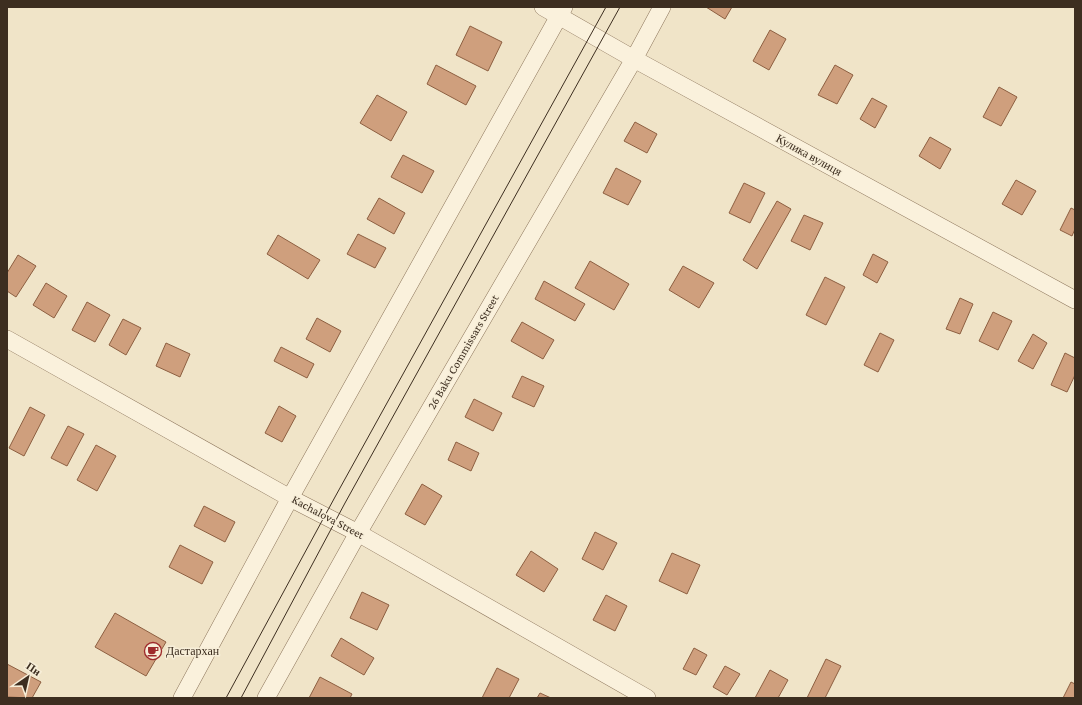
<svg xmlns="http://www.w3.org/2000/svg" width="1082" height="705" viewBox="0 0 1082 705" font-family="'Crimson Pro',serif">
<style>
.building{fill:#cf9f7d;stroke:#8d5f41}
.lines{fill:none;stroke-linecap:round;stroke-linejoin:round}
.street-casing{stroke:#8d765c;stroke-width:18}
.street{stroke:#faf1dc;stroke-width:17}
.tram{stroke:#3d2e20;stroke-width:1}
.labels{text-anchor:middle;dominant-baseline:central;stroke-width:3;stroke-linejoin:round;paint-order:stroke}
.street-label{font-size:12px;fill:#3d2e20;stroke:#f7eed8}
.poi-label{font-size:12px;fill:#3d2e20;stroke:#f7eed8;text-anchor:start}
</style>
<rect width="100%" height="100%" fill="#f0e4c8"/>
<g class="building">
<polygon points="706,7 732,7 725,19"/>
<polygon points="470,26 502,42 488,71 456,55"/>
<polygon points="770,30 786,39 769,70 753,61"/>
<polygon points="436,65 476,86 466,105 427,84"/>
<polygon points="835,65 853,75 837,104 818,95"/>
<polygon points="999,87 1017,97 1001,126 983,117"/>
<polygon points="377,95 407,112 391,141 360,123"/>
<polygon points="872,98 887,106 875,128 860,119"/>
<polygon points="635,122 657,134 647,153 624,141"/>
<polygon points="930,137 951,149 940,169 919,156"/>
<polygon points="403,155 434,171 422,193 391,177"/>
<polygon points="616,168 641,181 628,205 603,193"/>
<polygon points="1016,180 1036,191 1022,215 1002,204"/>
<polygon points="744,183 765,193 750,223 729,213"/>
<polygon points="379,198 405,213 394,234 367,219"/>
<polygon points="777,201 791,209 757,269 743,260"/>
<polygon points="1071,208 1075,210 1075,229 1072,236 1060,230"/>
<polygon points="804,215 823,223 810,250 791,241"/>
<polygon points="358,234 386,248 375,268 347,254"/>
<polygon points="278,235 320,260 308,279 267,254"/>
<polygon points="873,254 888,262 877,283 863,275"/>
<polygon points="18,255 36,266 16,297 7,291 7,273"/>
<polygon points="590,261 629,284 614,310 575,288"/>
<polygon points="683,266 714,283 699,308 669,290"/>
<polygon points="825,277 845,287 826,325 806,315"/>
<polygon points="544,281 585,304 575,321 535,299"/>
<polygon points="46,283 67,296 54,318 33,305"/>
<polygon points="960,298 973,304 960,334 946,329"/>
<polygon points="87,302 110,315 95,342 72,330"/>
<polygon points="993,312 1012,321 998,350 979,341"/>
<polygon points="317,318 341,331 330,352 306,339"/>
<polygon points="123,319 141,328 126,355 109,345"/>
<polygon points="522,322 554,340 543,359 511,341"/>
<polygon points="880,333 894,340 878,372 864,365"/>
<polygon points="1033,334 1047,343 1033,369 1018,361"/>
<polygon points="166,343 190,354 180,377 156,366"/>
<polygon points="281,347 314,364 307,378 274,361"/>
<polygon points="1065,353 1075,358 1075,375 1067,392 1051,385"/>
<polygon points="522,376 544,386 534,407 512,397"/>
<polygon points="474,399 502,413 493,431 465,417"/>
<polygon points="279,406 296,416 282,442 265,433"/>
<polygon points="30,407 45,415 24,456 9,448"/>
<polygon points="68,426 84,434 67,466 51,458"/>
<polygon points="456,442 479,453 471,471 448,460"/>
<polygon points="96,445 116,456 97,491 77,480"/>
<polygon points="422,484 442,496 425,525 405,514"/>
<polygon points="204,506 235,522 225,542 194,526"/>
<polygon points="595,532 617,543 603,570 582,559"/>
<polygon points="180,545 213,562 202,584 169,567"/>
<polygon points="531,551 558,569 544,592 516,575"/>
<polygon points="672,553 700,565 687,594 659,581"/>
<polygon points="362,592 389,605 377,630 350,618"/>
<polygon points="606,595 627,606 615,631 593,620"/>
<polygon points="115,613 166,642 146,676 95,647"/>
<polygon points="341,638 374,658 364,675 331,656"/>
<polygon points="694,648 707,655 696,675 683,669"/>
<polygon points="826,659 841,666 825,698 807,698"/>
<polygon points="7,664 41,682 32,698 7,697"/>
<polygon points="725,666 740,674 727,695 713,687"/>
<polygon points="497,668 519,679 509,698 482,698"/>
<polygon points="770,670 788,680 778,698 755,698"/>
<polygon points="320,677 352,694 350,698 309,698"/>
<polygon points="1071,682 1075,684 1075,698 1063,698"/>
<polygon points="540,693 551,698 537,698"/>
</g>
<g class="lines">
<g class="street-casing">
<g id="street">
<polyline points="543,7 634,59 1075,300"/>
<polyline points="7,339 290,498 358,533 647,698"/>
<polyline points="182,698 290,498 564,7"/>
<polyline points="266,698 358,533 634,59 662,7"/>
</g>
</g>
<use href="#street" class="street"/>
<g class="tram">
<polyline points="226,698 335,497 606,7"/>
<polyline points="241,698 345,503 620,7"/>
</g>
</g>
<defs>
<g id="cafe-ring" transform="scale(0.9)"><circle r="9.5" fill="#f7eed8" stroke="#9e2a2b" stroke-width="1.5"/><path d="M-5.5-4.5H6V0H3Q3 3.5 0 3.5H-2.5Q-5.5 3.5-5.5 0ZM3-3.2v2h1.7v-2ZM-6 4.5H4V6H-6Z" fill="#9e2a2b"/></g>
</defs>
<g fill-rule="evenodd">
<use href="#cafe-ring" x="153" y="651"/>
</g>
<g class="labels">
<g class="street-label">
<text transform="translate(809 155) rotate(29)">Кулика вулиця</text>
<text transform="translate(463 352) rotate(-60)">26 Baku Commissars Street</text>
<text transform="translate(328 517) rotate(28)">Kachalova Street</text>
</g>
<g class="poi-label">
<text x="166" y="651">Дастархан</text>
</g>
</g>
<rect width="1082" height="705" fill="none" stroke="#3d2e20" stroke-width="16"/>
<g transform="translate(28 677) rotate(34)" stroke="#f7eed8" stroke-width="3" paint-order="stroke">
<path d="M0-3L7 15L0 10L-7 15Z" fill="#3d2e20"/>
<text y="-6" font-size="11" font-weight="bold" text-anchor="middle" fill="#3d2e20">Пн</text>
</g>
</svg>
